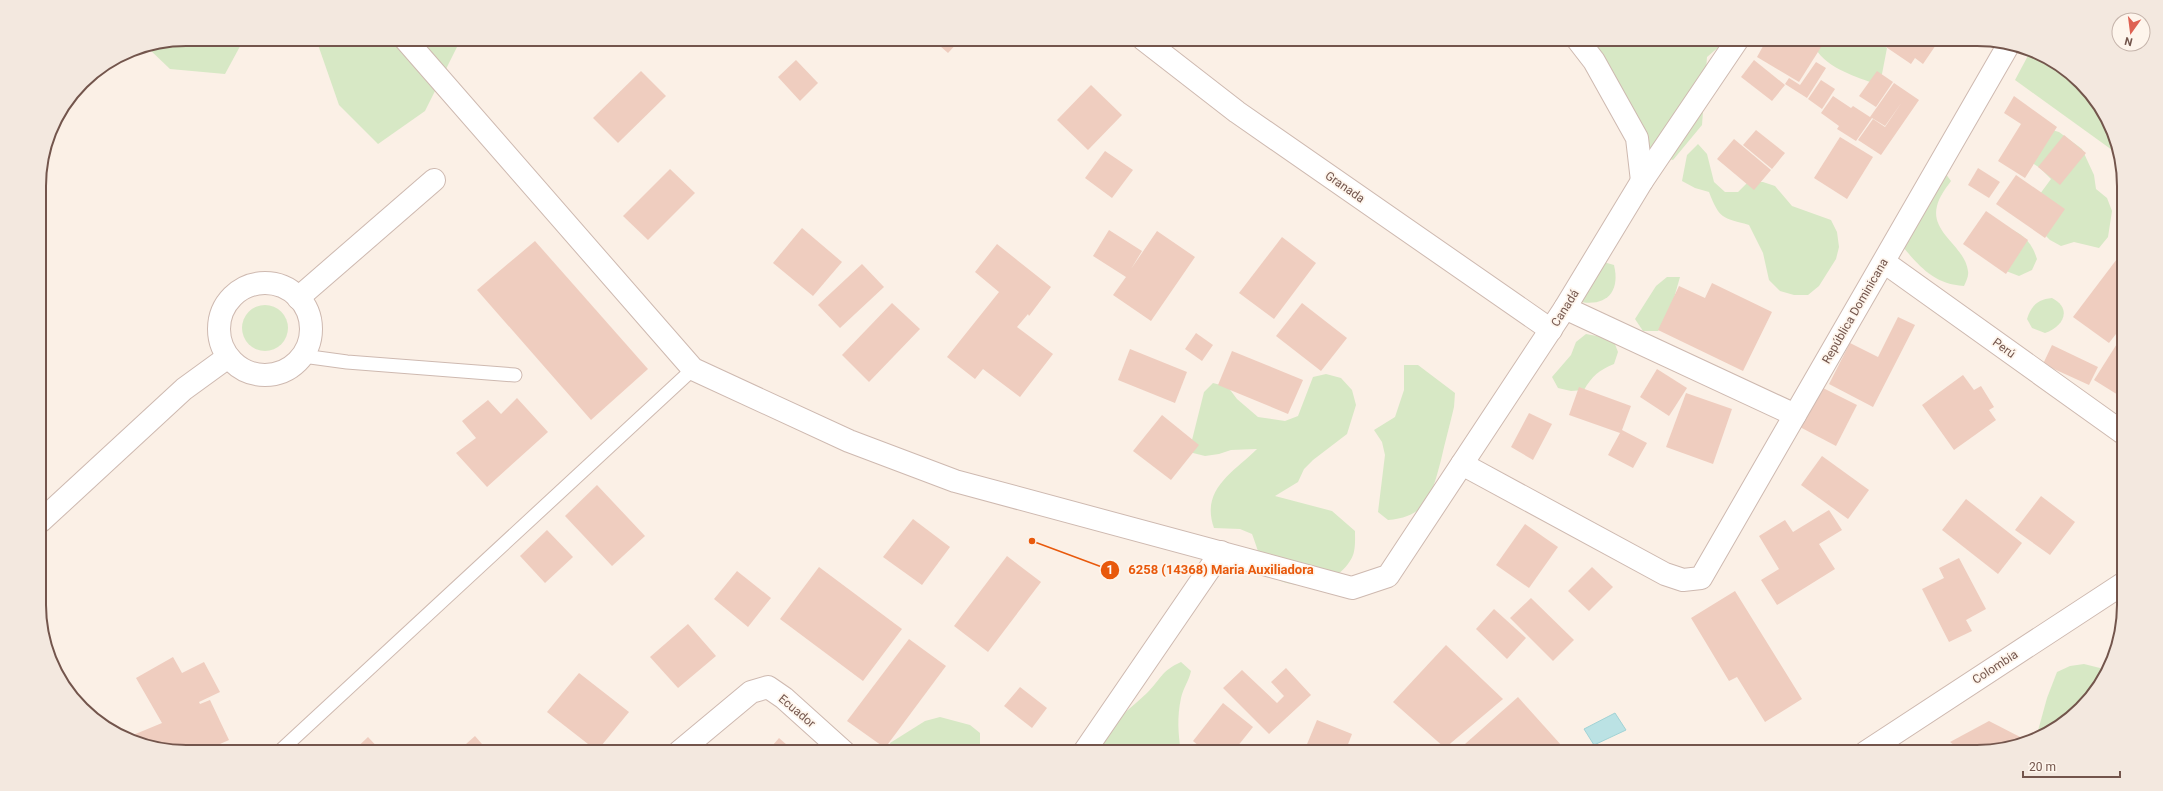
<svg xmlns="http://www.w3.org/2000/svg" width="2163" height="791" viewBox="0 0 2163 791" font-family="Roboto,sans-serif">
<style>
.green{fill:#d7e8c5}
.water{fill:#bbe2e4;stroke:#a2d3d5}
.building{fill:#efcdbf}
.lines{fill:none;stroke-linecap:round;stroke-linejoin:round}
.service-casing{stroke:#ceb9b0;stroke-width:15}
.minor-casing{stroke:#ceb9b0;stroke-width:24}
.tertiary-casing{stroke:#ceb9b0;stroke-width:24}
.service{stroke:#fff;stroke-width:13}
.minor{stroke:#fff;stroke-width:22}
.tertiary{stroke:#fff;stroke-width:22}
.labels{text-anchor:middle;dominant-baseline:central;stroke-width:3.5;stroke-linejoin:round;paint-order:stroke}
.street-label{font-size:12px;fill:#73554c;stroke:#fef5ec}
.rim{fill:none;stroke:#73554c;stroke-width:2}
.leader{fill:none;stroke:#e8590c;stroke-width:1.5}
.callout-dot{fill:#e8590c;stroke:#fef5ec;stroke-width:1.5}
.mark-label{font-size:12px;text-anchor:middle;font-weight:bold;fill:#fff}
.callout-label{font-size:13px;text-anchor:middle;font-weight:bold;fill:#e8590c;stroke:#fef5ec;stroke-width:3.5;stroke-linejoin:round;paint-order:stroke}
</style>
<rect width="100%" height="100%" fill="#fbf0e6"/>
<g class="green">
<polygon points="186,39 244,39 225,74 170,69 147,47"/>
<polygon points="316,39 461,39 425,111 378,144 339,105"/>
<polygon points="1588,39 1728,39 1707,57 1702,125 1673,160 1656,156 1645,142"/>
<path d="M1810,39H1874L1887,48L1882,74L1870,82C1846,73 1821,65 1810,39Z"/>
<polygon points="2031,50 2059,64 2088,89 2109,121 2119,155 2015,80"/>
<polygon points="2045,128 2059,132 2082,149 2094,175 2096,189 2107,198 2112,211 2108,237 2099,248 2074,242 2061,246 2050,240 2040,230 2031,206 2051,179 2040,168 2017,153"/>
<path d="M1698,144L1707,154L1714,182L1725,192H1738L1748,182H1763L1775,186L1792,206L1831,220L1837,232L1839,247L1836,259L1819,286L1808,295H1794L1780,291L1769,280L1763,253L1749,225C1722,217 1720,220 1709,192L1695,188L1682,181L1687,155Z"/>
<path d="M1943,170L1951,181C1946,188 1939,197 1937,206C1930,233 1965,246 1968,271C1969,276 1966,282 1964,286C1931,284 1917,263 1897,240Z"/>
<path d="M2013,230C2026,237 2032,244 2037,259L2032,270L2019,276L2006,271Z"/>
<path d="M1600,261L1614,265C1621,294 1604,308 1576,301Z"/>
<polygon points="1667,277 1680,277 1668,319 1658,331 1643,331 1635,319 1656,286"/>
<path d="M2052,298C2073,309 2063,327 2045,333L2032,328L2027,319C2031,306 2038,299 2052,298Z"/>
<circle cx="265" cy="328" r="23"/>
<path d="M1586,334L1613,339L1618,352L1614,364C1599,370 1592,376 1584,390L1571,391L1558,388L1552,377L1571,355L1576,342Z"/>
<path d="M1404,365H1418L1455,393L1454,407C1450,424 1445,442 1441,460C1432,494 1427,517 1388,520L1378,512L1385,455L1382,442L1374,430L1395,417L1404,390Z"/>
<path d="M1326,374L1341,378L1352,390L1356,405L1347,434L1313,460L1304,469L1298,482L1275,496L1332,511L1355,531C1355,541 1356,553 1350,561C1345,569 1336,577 1327,581C1311,588 1281,587 1269,573C1262,566 1256,544 1252,534L1240,529L1214,528C1200,489 1234,472 1257,449L1231,450L1219,454L1205,456L1189,452L1204,392L1213,383L1228,387L1237,399L1258,417L1285,421L1298,416L1313,377Z"/>
<path d="M1181,662L1191,671C1189,681 1183,688 1181,698C1177,717 1178,733 1181,752L1104,750L1099,738C1114,721 1131,708 1147,693C1161,679 1161,671 1181,662Z"/>
<polygon points="2084,664 2108,670 2099,687 2066,722 2036,738 2047,698 2057,672 2070,666"/>
<polygon points="940,717 970,725 980,733 980,752 892,752 890,743 925,721"/>
</g>
<polygon class="water" points="1615,713 1626,730 1594,745 1584,729"/>
<g class="building">
<polygon points="548,39 562,39 552,45"/>
<polygon points="932,39 961,39 948,53"/>
<polygon points="1767,39 1814,39 1823,44 1799,82 1757,57"/>
<polygon points="1887,39 1940,39 1923,64 1915,58 1911,64 1883,45"/>
<polygon points="796,60 818,83 800,101 778,77"/>
<polygon points="1754,60 1785,85 1772,101 1741,77"/>
<polygon points="1816,62 1826,68 1807,98 1785,84 1789,78 1800,85"/>
<polygon points="641,71 666,96 618,143 593,118"/>
<polygon points="1877,71 1893,82 1876,107 1859,96"/>
<polygon points="1821,80 1835,89 1822,109 1808,99"/>
<polygon points="1894,83 1919,100 1881,155 1858,140 1873,119 1885,127 1902,102 1885,126 1872,118 1856,141 1837,129 1839,126 1821,113 1833,96 1851,108 1853,106 1870,117"/>
<polygon points="1091,85 1122,115 1088,150 1057,120"/>
<polygon points="2014,96 2057,127 2025,178 1998,161 2021,124 2004,113"/>
<polygon points="1756,130 1785,153 1772,169 1743,145"/>
<polygon points="2064,135 2086,153 2060,185 2038,167"/>
<polygon points="1840,137 1873,157 1847,199 1814,178"/>
<polygon points="1734,139 1771,170 1754,190 1717,159"/>
<polygon points="1105,151 1133,170 1112,198 1085,178"/>
<polygon points="1978,168 2000,182 1989,198 1968,185"/>
<polygon points="670,169 695,193 648,240 623,216"/>
<polygon points="2016,175 2065,209 2045,238 1996,204"/>
<polygon points="1986,211 2028,240 2006,274 1963,244"/>
<polygon points="802,228 842,262 813,296 773,263"/>
<polygon points="1109,230 1142,251 1131,269 1157,231 1195,257 1151,321 1113,295 1126,277 1093,256"/>
<polygon points="1282,237 1316,263 1274,319 1239,293"/>
<polygon points="535,241 648,369 591,420 477,290"/>
<polygon points="997,244 1051,287 1029,316 1028,314 1017,327 1053,354 1020,397 983,369 975,379 947,357 999,292 975,272"/>
<polygon points="2123,251 2123,325 2109,343 2073,317"/>
<polygon points="862,264 884,287 840,328 818,305"/>
<polygon points="1712,283 1772,312 1743,371 1658,330 1679,286 1705,298"/>
<polygon points="892,303 920,329 869,382 842,355"/>
<polygon points="1302,303 1347,338 1321,371 1276,336"/>
<polygon points="1898,317 1915,325 1873,407 1829,384 1850,343 1878,357"/>
<polygon points="1196,333 1213,345 1202,361 1185,349"/>
<polygon points="2120,339 2123,342 2123,398 2094,380"/>
<polygon points="2052,345 2098,367 2089,385 2043,364"/>
<polygon points="1130,349 1187,372 1175,403 1118,380"/>
<polygon points="1232,351 1303,380 1288,414 1218,385"/>
<polygon points="1657,369 1687,388 1669,416 1640,397"/>
<polygon points="1963,375 1974,390 1981,386 1994,407 1989,410 1996,420 1954,450 1922,405"/>
<polygon points="1819,386 1857,405 1836,446 1798,426"/>
<polygon points="1579,387 1631,406 1622,430 1647,443 1633,468 1608,455 1620,433 1569,415"/>
<polygon points="1686,393 1732,409 1713,464 1666,447"/>
<polygon points="517,398 548,432 487,487 456,453 476,438 462,421 488,400 501,414"/>
<polygon points="1529,413 1552,424 1533,460 1511,447"/>
<polygon points="1162,415 1199,445 1171,480 1133,451"/>
<polygon points="1822,456 1869,490 1848,519 1801,485"/>
<polygon points="597,485 645,536 612,566 565,516"/>
<polygon points="2041,496 2075,522 2050,555 2015,530"/>
<polygon points="1966,499 2022,543 1998,574 1942,530"/>
<polygon points="1829,510 1842,530 1819,544 1835,569 1777,605 1761,580 1779,569 1759,536 1785,520 1793,532"/>
<polygon points="913,519 950,547 922,585 883,557"/>
<polygon points="1525,524 1558,547 1529,588 1496,565"/>
<polygon points="547,530 573,557 545,583 520,556"/>
<polygon points="1007,556 1041,582 988,652 954,626"/>
<polygon points="1959,558 1986,609 1966,620 1972,631 1949,642 1922,589 1944,578 1939,568"/>
<polygon points="819,567 902,629 863,681 780,619"/>
<polygon points="1592,567 1613,587 1589,611 1568,591"/>
<polygon points="737,571 771,598 748,627 714,599"/>
<polygon points="1735,591 1802,699 1765,722 1737,677 1729,681 1691,618"/>
<polygon points="1531,598 1574,640 1553,661 1510,618"/>
<polygon points="1494,609 1526,638 1507,659 1476,629"/>
<polygon points="688,624 716,656 678,688 650,657"/>
<polygon points="909,639 946,666 885,748 847,721"/>
<polygon points="1446,645 1503,699 1445,748 1393,702"/>
<polygon points="173,657 182,673 204,662 220,692 199,702 200,704 210,700 229,740 202,752 186,752 137,743 133,735 162,723 136,678"/>
<polygon points="1286,668 1311,695 1269,734 1223,688 1242,670 1277,703 1284,696 1271,682"/>
<polygon points="579,673 629,712 597,751 547,712"/>
<polygon points="1020,687 1047,708 1032,728 1004,706"/>
<polygon points="1518,697 1562,746 1555,752 1456,752"/>
<polygon points="1223,703 1253,727 1233,752 1206,752 1193,741"/>
<polygon points="1317,720 1352,734 1345,752 1311,752 1305,749"/>
<polygon points="1989,721 2024,739 2012,747 1987,752 1963,752 1950,742"/>
<polygon points="475,736 489,752 457,752"/>
<polygon points="368,737 382,752 352,752"/>
<polygon points="779,738 795,752 767,752"/>
</g>
<g class="lines">
<g class="service-casing">
<g id="service">
<polyline points="303,356 347,362 515,375"/>
<polyline points="279,752 693,369"/>
</g>
</g>
<g class="minor-casing">
<g id="minor">
<polyline points="405,39 693,369 849,441 955,481 1352,588 1388,576 1565,308 1642,181 1738,39"/>
<polyline points="1143,39 1237,112 1551,330"/>
<polyline points="1577,39 1594,61 1637,138 1642,181"/>
<polyline points="1884,262 2123,433"/>
<circle cx="265" cy="329" r="46"/>
<polyline points="298,298 434,180"/>
<polyline points="1565,308 1795,415"/>
<polyline points="1462,464 1665,574 1683,580 1701,578 2009,44"/>
<polyline points="41,521 184,389 228,357"/>
<polyline points="679,752 751,692 768,687 784,698 844,752"/>
<polyline points="1084,752 1221,552"/>
</g>
</g>
<g class="tertiary-casing">
<polyline id="tertiary" points="1866,752 2124,583"/>
</g>
<use href="#service" class="service"/>
<use href="#minor" class="minor"/>
<use href="#tertiary" class="tertiary"/>
</g>
<g class="labels">
<g class="street-label">
<text transform="translate(1345 187) rotate(35)">Granada</text>
<text transform="translate(1565 308) rotate(-58)">Canadá</text>
<text transform="translate(1855 311) rotate(-60)">República Dominicana</text>
<text transform="translate(2004 348) rotate(36)">Perú</text>
<text transform="translate(1995 667) rotate(-33)">Colombia</text>
<text transform="translate(797 711) rotate(40)">Ecuador</text>
</g>
</g>
<path d="M0 0H2163V791H0ZM186 46H1977A140 140 0 0 1 2117 186V605A140 140 0 0 1 1977 745H186A140 140 0 0 1 46 605V186A140 140 0 0 1 186 46Z" fill="#f3e8df" fill-rule="evenodd"/>
<path class="rim" d="M186 46H1977A140 140 0 0 1 2117 186V605A140 140 0 0 1 1977 745H186A140 140 0 0 1 46 605V186A140 140 0 0 1 186 46Z"/>
<path class="leader" d="M1032 541L1110 570"/>
<g class="callout-dot">
<circle cx="1032" cy="541" r="4"/>
<circle cx="1110" cy="570" r="10"/>
</g>
<g class="mark-label">
<text x="1110" y="574">1</text>
</g>
<g class="callout-label">
<text x="1221" y="574">6258 (14368) Maria Auxiliadora</text>
</g>
<g transform="translate(2131 32) rotate(194)"><circle r="19" fill="#fef5ec" stroke="#c6b5ac"/>
<path d="M0-3L7 15L0 10L-7 15Z" fill="#de6152"/>
<text y="-6" font-size="11" font-weight="bold" text-anchor="middle" fill="#73554c">N</text>
</g>
<path d="M2023 771v6h97v-6" fill="none" stroke="#73554c" stroke-width="2"/>
<text x="2029" y="771" font-size="12" fill="#73554c" stroke="#fef5ec" stroke-width="3" paint-order="stroke">20 m</text>
</svg>
